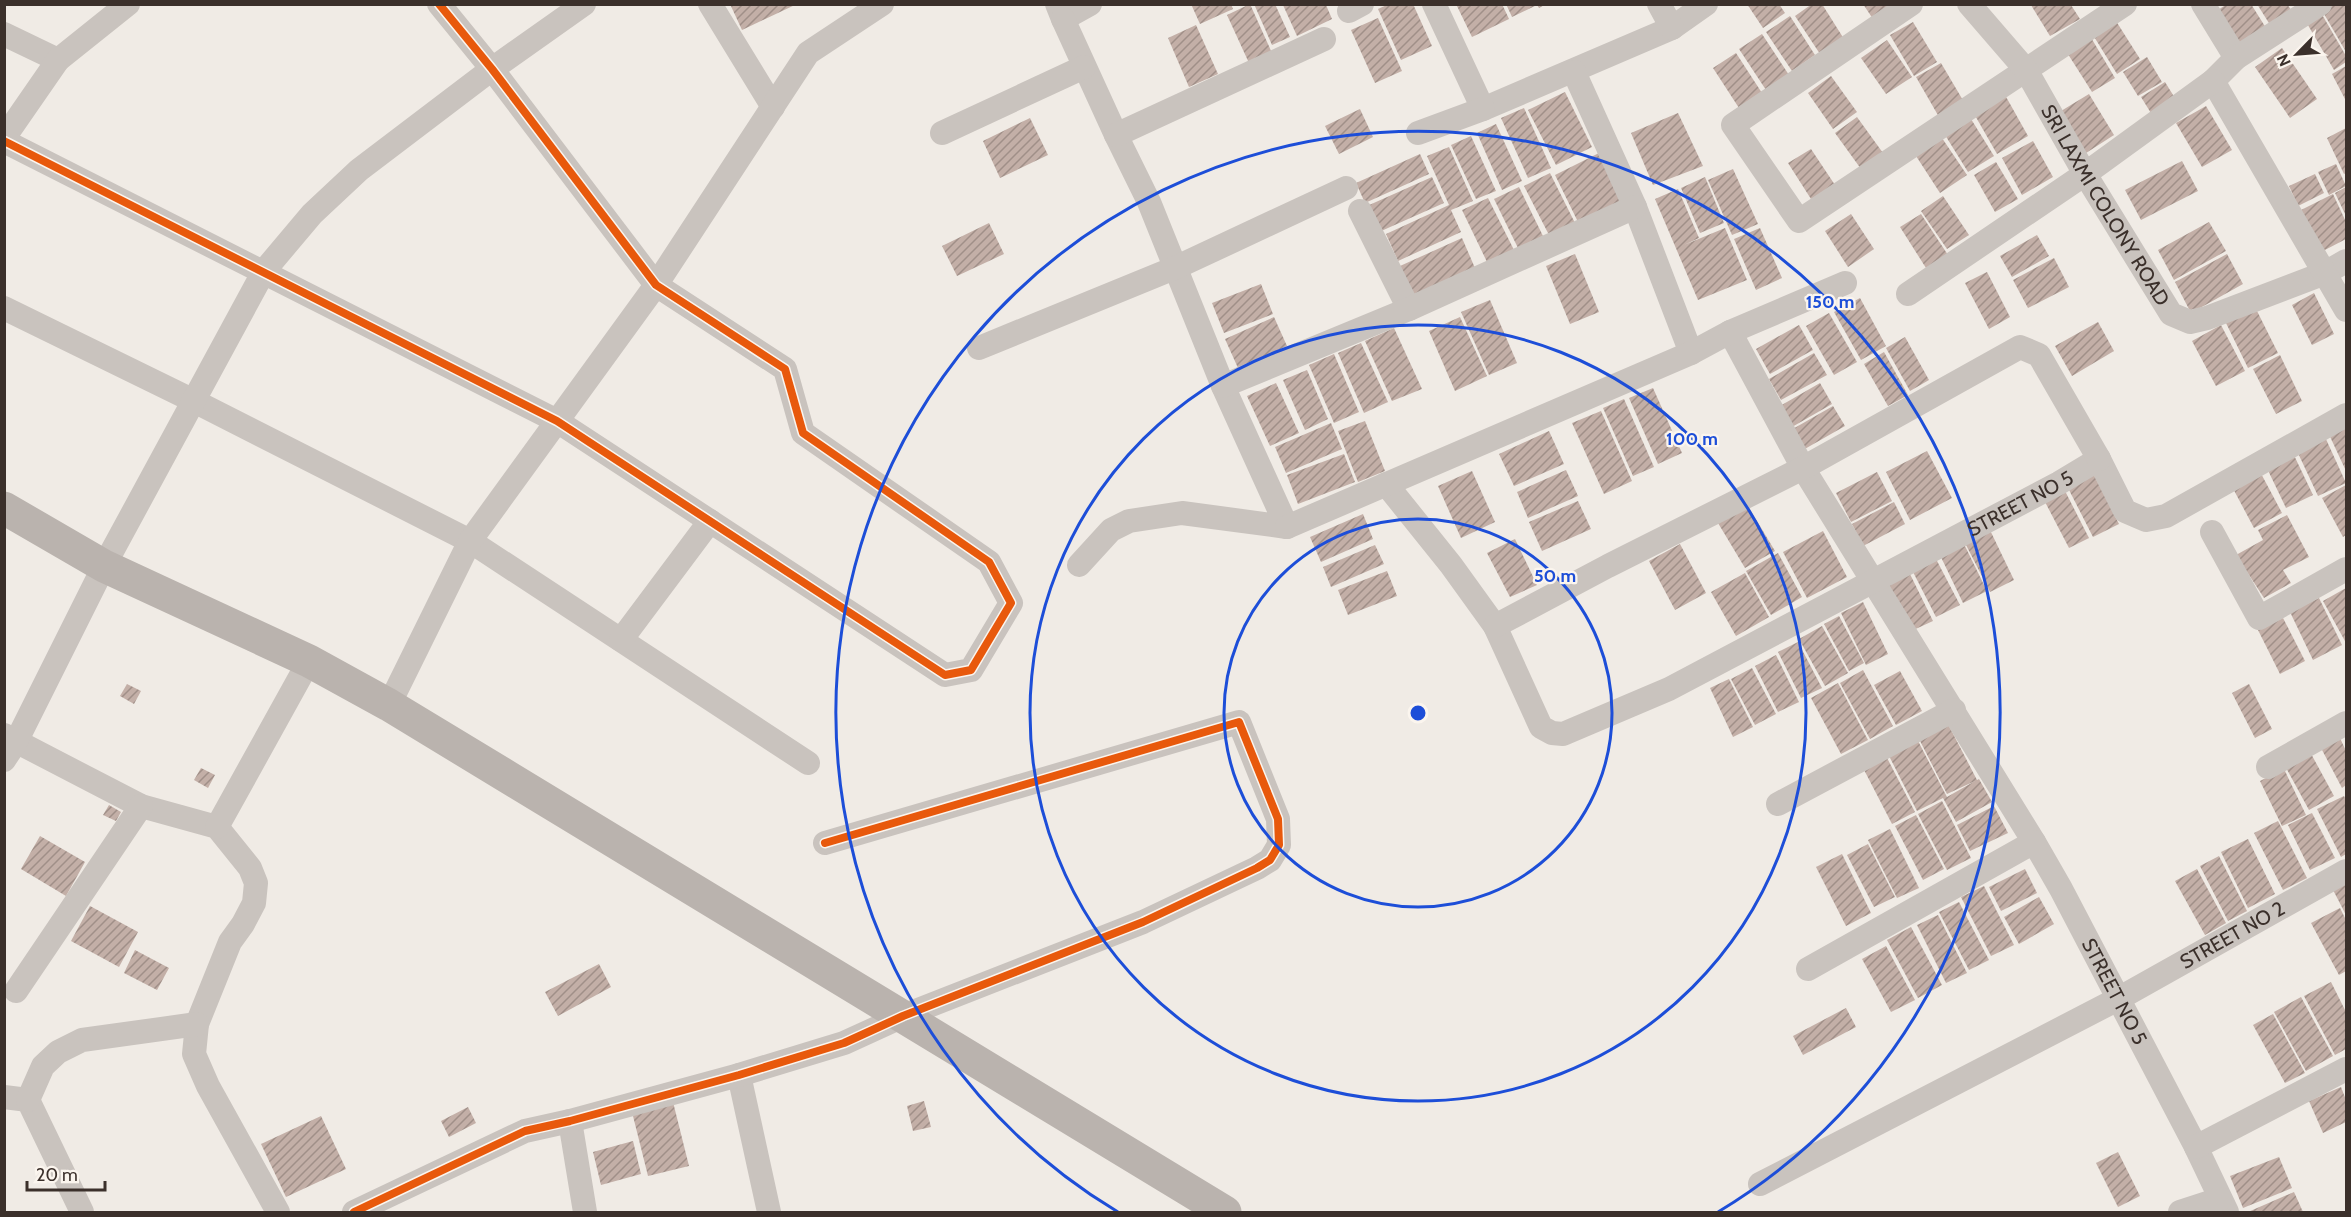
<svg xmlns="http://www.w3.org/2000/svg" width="2351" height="1217" viewBox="0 0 2351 1217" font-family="Cabin,sans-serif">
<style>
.building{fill:url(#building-hatch)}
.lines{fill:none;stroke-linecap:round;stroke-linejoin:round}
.street{stroke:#c9c3be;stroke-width:24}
.secondary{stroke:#bab3ae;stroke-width:33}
.cycleway-casing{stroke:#fbf5ee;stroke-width:11}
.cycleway{stroke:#e8590c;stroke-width:8}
.ring{fill:none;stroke:#1d4ed8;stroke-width:3}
.labels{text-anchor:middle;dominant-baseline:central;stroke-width:4.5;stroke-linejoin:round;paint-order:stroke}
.street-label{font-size:20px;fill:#3b302b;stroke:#fbf5ee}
.centre{fill:#1d4ed8;stroke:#fbf5ee;stroke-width:3}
.ring-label{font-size:18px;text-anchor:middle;font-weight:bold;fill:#1d4ed8;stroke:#fbf5ee;stroke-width:4.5;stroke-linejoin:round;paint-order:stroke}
</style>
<defs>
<pattern id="building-hatch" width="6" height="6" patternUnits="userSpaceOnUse" patternTransform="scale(1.5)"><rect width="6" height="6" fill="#c3afa7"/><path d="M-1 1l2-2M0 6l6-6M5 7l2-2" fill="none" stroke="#a08f88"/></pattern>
</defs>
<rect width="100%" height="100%" fill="#f0ebe5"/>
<g class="building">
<polygon points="730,4 797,4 742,30"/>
<polygon points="1191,4 1231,4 1233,9 1200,24"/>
<polygon points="1250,4 1272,53 1249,63 1227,15"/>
<polygon points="1254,4 1275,4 1290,37 1272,45"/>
<polygon points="1389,4 1413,4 1432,46 1401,60 1378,9"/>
<polygon points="1456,4 1502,4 1509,19 1472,37"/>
<polygon points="1506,4 1546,4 1539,8 1537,5 1512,17"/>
<polygon points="1747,4 1779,4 1785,13 1763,28"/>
<polygon points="1812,4 1822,4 1844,39 1820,54 1795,16"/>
<polygon points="1863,4 1895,4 1873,19"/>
<polygon points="2227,4 2251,4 2266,28 2240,45 2218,10"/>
<polygon points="2257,4 2287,4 2294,14 2272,28"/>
<polygon points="2325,4 2346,4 2346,52 2320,7"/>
<polygon points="1283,5 1326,5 1332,19 1297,36"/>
<polygon points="2031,5 2071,5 2080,19 2050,36"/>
<polygon points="2320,11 2346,56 2346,62 2334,70 2305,20"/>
<polygon points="1790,16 1815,55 1792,71 1766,32"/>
<polygon points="1378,18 1402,71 1375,83 1351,30"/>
<polygon points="2116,21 2140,59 2117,74 2093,35"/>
<polygon points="1913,22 1937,62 1914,76 1890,35"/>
<polygon points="1196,25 1218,74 1189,87 1168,38"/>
<polygon points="1762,34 1789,75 1766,90 1739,49"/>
<polygon points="2090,36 2115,78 2092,92 2066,51"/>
<polygon points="1887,40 1912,77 1886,94 1861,58"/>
<polygon points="2282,48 2317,99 2290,118 2255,67"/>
<polygon points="1736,53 1762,93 1739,108 1713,68"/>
<polygon points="2147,57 2162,82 2138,96 2123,72"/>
<polygon points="1941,63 1964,102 1939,117 1916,77"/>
<polygon points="2346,66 2346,101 2332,74"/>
<polygon points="1831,76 1857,112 1833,129 1808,93"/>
<polygon points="2165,82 2178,103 2154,118 2141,97"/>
<polygon points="1565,92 1592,147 1556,165 1528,110"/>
<polygon points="2089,94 2114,135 2086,153 2061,111"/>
<polygon points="2005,95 2028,136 1997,154 1973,112"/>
<polygon points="2206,106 2232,150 2202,167 2176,123"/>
<polygon points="1524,108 1551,168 1528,178 1501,118"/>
<polygon points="1360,109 1373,137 1339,154 1325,126"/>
<polygon points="1678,113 1703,166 1653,185 1631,133"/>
<polygon points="1857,117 1883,153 1861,169 1835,133"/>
<polygon points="1030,118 1048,155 1000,178 983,141"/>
<polygon points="1971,119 1994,156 1968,172 1945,135"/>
<polygon points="1496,124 1522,181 1502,190 1477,133"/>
<polygon points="2346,128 2346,173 2344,174 2327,138"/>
<polygon points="1471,136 1496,191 1476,199 1451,145"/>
<polygon points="1942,138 1967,175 1940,193 1916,156"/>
<polygon points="2033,141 2053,177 2022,195 2002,158"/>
<polygon points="1449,147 1473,201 1451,210 1461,232 1398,261 1386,234 1449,205 1427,156"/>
<polygon points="1811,149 1835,185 1811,199 1788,163"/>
<polygon points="1599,153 1622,201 1578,222 1555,175"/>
<polygon points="1420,154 1429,174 1365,203 1356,183"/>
<polygon points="2182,161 2198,191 2141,220 2125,190"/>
<polygon points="1996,162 2018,199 1995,212 1974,175"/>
<polygon points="2336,164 2346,186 2329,195 2318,172"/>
<polygon points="1733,169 1758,224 1732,235 1708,180"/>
<polygon points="1550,173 1575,223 1549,235 1524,186"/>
<polygon points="2315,174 2324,193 2298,206 2289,186"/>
<polygon points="1432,177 1444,203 1379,232 1367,206"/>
<polygon points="1705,177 1724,223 1700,233 1681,188"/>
<polygon points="1519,187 1543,236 1518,248 1494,199"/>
<polygon points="2346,187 2346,216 2335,193"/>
<polygon points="1678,189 1699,238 1684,245 1725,228 1747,280 1698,300 1655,199"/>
<polygon points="2333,194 2346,222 2346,239 2321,252 2301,210"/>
<polygon points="1943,196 1969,235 1947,249 1921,211"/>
<polygon points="1488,198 1515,252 1488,264 1462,210"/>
<polygon points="1851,214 1874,249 1848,267 1825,231"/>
<polygon points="1921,214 1948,255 1926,268 1900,227"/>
<polygon points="2209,222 2226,251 2174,280 2158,250"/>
<polygon points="989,223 1004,254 957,276 942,246"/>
<polygon points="1760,228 1782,278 1756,290 1734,239"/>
<polygon points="2037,235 2049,256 2012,277 2000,256"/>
<polygon points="1462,238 1475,268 1413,295 1400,266"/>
<polygon points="1575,254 1599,312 1570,324 1546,266"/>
<polygon points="2227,254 2243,284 2191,313 2175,282"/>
<polygon points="2054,258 2069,287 2028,308 2013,280"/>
<polygon points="1987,272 2010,317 1989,329 1965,283"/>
<polygon points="1261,284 1273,314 1224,333 1212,303"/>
<polygon points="2314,293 2334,334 2312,345 2292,305"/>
<polygon points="1860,298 1886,346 1861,360 1834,312"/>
<polygon points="1490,300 1517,363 1489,375 1461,312"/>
<polygon points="2255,307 2278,353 2248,368 2225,321"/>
<polygon points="1829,313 1857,362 1834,375 1806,326"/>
<polygon points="1274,317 1287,346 1238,368 1225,339"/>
<polygon points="1460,317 1487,376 1455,391 1429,331"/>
<polygon points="2098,322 2114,351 2072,376 2055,346"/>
<polygon points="1799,325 1813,350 1770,374 1756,349"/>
<polygon points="2221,325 2245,371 2216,386 2192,341"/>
<polygon points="1394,328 1422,389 1392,401 1365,341"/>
<polygon points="1905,337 1929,380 1910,391 1886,348"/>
<polygon points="1361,343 1388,402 1364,413 1338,353"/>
<polygon points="1884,352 1908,395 1888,406 1864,364"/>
<polygon points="1814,353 1827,375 1781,400 1769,379"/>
<polygon points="1334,354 1359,412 1334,423 1309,365"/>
<polygon points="2280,355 2302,401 2276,414 2253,369"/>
<polygon points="1307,370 1328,419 1305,430 1283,380"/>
<polygon points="1276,383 1299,433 1270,446 1247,396"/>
<polygon points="1820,383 1832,404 1792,427 1780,406"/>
<polygon points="1653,388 1682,453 1658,464 1629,398"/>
<polygon points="1624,399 1654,467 1633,476 1603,408"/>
<polygon points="1833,406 1845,426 1803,450 1791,430"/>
<polygon points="1601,411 1632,481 1604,494 1572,423"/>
<polygon points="2346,418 2346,471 2326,428"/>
<polygon points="1365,421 1385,471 1358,482 1338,431"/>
<polygon points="1331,423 1342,449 1286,473 1275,447"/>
<polygon points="1549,431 1564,464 1514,486 1499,454"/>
<polygon points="2325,437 2346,483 2318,496 2297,451"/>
<polygon points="2291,449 2313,495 2286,508 2264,462"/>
<polygon points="1927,451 1952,498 1910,520 1886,472"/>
<polygon points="1344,454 1355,482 1298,504 1287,475"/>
<polygon points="2257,466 2282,513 2254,528 2229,481"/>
<polygon points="1566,470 1578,496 1528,518 1517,492"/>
<polygon points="1472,471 1495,522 1461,538 1438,486"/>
<polygon points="1877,472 1892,501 1851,522 1836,493"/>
<polygon points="2093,473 2119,524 2093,537 2067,486"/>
<polygon points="2346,485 2346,535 2343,537 2322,498"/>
<polygon points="2064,489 2089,538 2069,548 2044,500"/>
<polygon points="1578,501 1591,529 1542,551 1529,522"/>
<polygon points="1894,502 1905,524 1863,546 1852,524"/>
<polygon points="1748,506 1775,551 1745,568 1718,523"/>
<polygon points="1363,514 1373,539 1321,562 1310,537"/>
<polygon points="2287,515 2309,557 2283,570 2291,583 2264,598 2236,555 2263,540 2258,530"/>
<polygon points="1989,528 2014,580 1990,592 1964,541"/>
<polygon points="1823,531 1847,577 1807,598 1783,552"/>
<polygon points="1515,539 1537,585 1510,597 1487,553"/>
<polygon points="1963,542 1987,591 1963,603 1939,553"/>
<polygon points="1680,544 1706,593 1675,610 1649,561"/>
<polygon points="1375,545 1384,564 1331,587 1323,567"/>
<polygon points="1778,553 1802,597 1771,615 1746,571"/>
<polygon points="1936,559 1960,605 1936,617 1913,572"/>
<polygon points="1387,571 1397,596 1348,615 1338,590"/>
<polygon points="1909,572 1933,621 1909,632 1885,584"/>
<polygon points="1745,573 1769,617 1736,636 1711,592"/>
<polygon points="2346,588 2346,643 2323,601"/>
<polygon points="2319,598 2342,645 2313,660 2290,612"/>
<polygon points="1863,602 1888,654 1866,665 1841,613"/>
<polygon points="1839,616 1864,663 1849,671 1824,624"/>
<polygon points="2283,618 2305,661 2280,674 2258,630"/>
<polygon points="1822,626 1848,673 1825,686 1799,639"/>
<polygon points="1798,642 1822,688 1801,698 1778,652"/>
<polygon points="1776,655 1799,702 1778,712 1755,666"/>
<polygon points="1752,668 1776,714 1755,725 1731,679"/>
<polygon points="1863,670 1893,726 1870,739 1840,683"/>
<polygon points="1900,671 1922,711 1896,725 1874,685"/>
<polygon points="1729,679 1753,727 1733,737 1710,688"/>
<polygon points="1838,683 1868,740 1841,754 1811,698"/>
<polygon points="127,684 141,691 134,704 120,696"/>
<polygon points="2249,684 2272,729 2255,738 2232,693"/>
<polygon points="1946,720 1977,780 1979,779 1992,802 1956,822 1943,798 1917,811 1887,752 1916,737 1947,797 1975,781 1947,794 1917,735"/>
<polygon points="2340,738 2346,751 2346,785 2342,788 2321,748"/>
<polygon points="2309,750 2334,796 2309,810 2284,764"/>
<polygon points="1884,752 1915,812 1892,824 1861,764"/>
<polygon points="201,768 215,775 208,788 194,780"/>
<polygon points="2284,769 2306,815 2282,826 2260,781"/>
<polygon points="2344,796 2346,800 2346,854 2341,857 2317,809"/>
<polygon points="1942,801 1971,858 1947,870 1918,814"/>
<polygon points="109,805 121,812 116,821 103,815"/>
<polygon points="1994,806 2008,833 1970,851 1957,825"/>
<polygon points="2312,813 2335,858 2310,870 2288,825"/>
<polygon points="1916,815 1944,869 1923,880 1895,826"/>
<polygon points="2278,821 2307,878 2283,890 2254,833"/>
<polygon points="1890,829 1919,888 1897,898 1868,840"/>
<polygon points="40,836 85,862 66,896 21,869"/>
<polygon points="2248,839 2275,894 2248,908 2221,852"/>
<polygon points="1868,844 1895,897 1874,907 1847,855"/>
<polygon points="1842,854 1871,913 1846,926 1816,867"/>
<polygon points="2219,856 2247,911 2228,921 2200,866"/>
<polygon points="2025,869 2037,893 2001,911 1989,887"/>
<polygon points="2197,869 2226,923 2205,935 2175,881"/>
<polygon points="2346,883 2346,915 2333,890"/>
<polygon points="1984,886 2014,945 1991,956 1961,897"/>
<polygon points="2039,897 2054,924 2019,944 2004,917"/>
<polygon points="1959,902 1989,960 1969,970 1939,912"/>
<polygon points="90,906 138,932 119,967 71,941"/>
<polygon points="2340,908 2346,920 2346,971 2339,975 2311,923"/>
<polygon points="1938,915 1967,973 1946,983 1917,925"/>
<polygon points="1911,927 1942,985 1918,998 1887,940"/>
<polygon points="1886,946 1915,1000 1891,1012 1862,959"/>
<polygon points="135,950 169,968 157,990 124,973"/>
<polygon points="599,964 611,987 558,1016 545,992"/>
<polygon points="2331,982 2346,1012 2346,1049 2335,1055 2304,996"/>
<polygon points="2301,997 2333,1056 2306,1071 2274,1012"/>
<polygon points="1846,1008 1856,1027 1803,1055 1793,1036"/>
<polygon points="2273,1014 2305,1073 2285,1083 2253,1025"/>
<polygon points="2341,1087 2346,1100 2346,1122 2323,1133 2309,1101"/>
<polygon points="672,1098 689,1166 648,1176 631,1108"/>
<polygon points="924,1101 931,1127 913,1131 907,1106"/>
<polygon points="468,1107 476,1123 449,1137 441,1121"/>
<polygon points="321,1116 346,1169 286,1197 261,1144"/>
<polygon points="633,1141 641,1174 601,1185 593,1152"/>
<polygon points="2118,1152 2140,1196 2118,1207 2096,1163"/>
<polygon points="2279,1157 2292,1188 2243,1208 2230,1176"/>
<polygon points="2294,1192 2303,1212 2248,1212"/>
</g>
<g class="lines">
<g class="street">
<polyline points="710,4 773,107"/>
<polyline points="1057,4 1063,19 1090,4"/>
<polyline points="1434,4 1483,109 1672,28 1706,4"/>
<polyline points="1659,4 1672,28"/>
<polyline points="1911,4 1733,125 1799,221 2125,4"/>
<path id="s1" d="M1969,4L2026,70L2085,174L2171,314L2190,322L2207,318L2325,273L2346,261"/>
<polyline points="2203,4 2236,58"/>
<polyline points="2320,4 2236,58 2213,81 2346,310"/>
<polyline points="1349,11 1362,4"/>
<polyline points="1063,19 1116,135 1149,202 1223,386 1287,527 1182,513 1129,521 1111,530 1079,565"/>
<polyline points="4,34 58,60"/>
<polyline points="1574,72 1635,207 1691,353"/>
<polyline points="942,133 1084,67"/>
<polyline points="1418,133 1483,109"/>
<polyline points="1116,135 1324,39"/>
<polyline points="4,138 58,60 128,4"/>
<polyline points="4,141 557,421 945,675 971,670 1011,603 989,562 803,433 785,369 656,285 492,69 439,4"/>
<polyline points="1360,211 1409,309"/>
<polyline points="1908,294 2085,174 2213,81"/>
<polyline points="4,308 194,401 470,541 808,763"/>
<polyline points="1730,332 1803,468 2034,842"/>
<polyline points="979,348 1177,267 1346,188"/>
<polyline points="1223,386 1409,309 1635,207"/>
<path id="s2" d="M1386,484L1451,565L1495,626L1541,727L1552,733L1563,734L1669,689L2059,483L2099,459L2125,511L2146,520L2166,516L2346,415"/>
<polyline points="1287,527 1691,353 1730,332 1845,283"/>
<polyline points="2212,532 2259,618 2346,569"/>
<polyline points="1495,626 1608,566 1803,468 2020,347 2039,355 2099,459"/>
<polyline points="621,640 710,521"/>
<polyline points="389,705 470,541 656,285 808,53 882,4"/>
<polyline points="4,735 141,806 217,827 250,868 256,883 254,903 243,924 230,942 197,1024 194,1054 208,1086 278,1212"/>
<polyline points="4,760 16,742 104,566 264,271 312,214 359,170 492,69 584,4"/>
<polyline points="2268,767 2346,723"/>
<polyline points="1778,804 1954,710"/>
<polyline points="217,827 309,661"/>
<path id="s3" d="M1808,969L2034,842L2061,889L2196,1147L2227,1212"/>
<polyline points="16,991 141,806"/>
<polyline points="739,1075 769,1212"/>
<polyline points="4,1097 28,1100 82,1212"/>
<polyline points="28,1100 43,1066 58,1052 82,1040 197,1024"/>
<polyline points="570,1121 585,1212"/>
<polyline points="2196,1147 2346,1069"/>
<path id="s4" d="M1760,1184L2118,999L2346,871"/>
<polyline points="354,1212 525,1131 570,1121 739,1075 844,1043 903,1016 1143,922 1257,868 1270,860 1279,845 1278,819 1239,722 825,843"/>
<polyline points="2180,1212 2220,1199"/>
</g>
<polyline class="secondary" points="4,508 104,566 309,661 389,705 1225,1212"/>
<g class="cycleway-casing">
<g id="cycleway">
<polyline points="4,141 557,421 945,675 971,670 1011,603 989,562 803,433 785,369 656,285 492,69 439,4"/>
<polyline points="354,1212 525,1131 570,1121 739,1075 844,1043 903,1016 1143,922 1257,868 1270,860 1279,845 1278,819 1239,722 825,843"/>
</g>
</g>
<use href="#cycleway" class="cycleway"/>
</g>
<g class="ring">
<circle cx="1418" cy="713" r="194"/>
<circle cx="1418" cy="713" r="388"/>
<path d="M1118 1212A582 582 0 1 1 1718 1212"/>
</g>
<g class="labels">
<g class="street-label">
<text stroke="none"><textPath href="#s1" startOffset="244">SRI LAXMI COLONY ROAD</textPath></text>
<text stroke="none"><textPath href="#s2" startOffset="826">STREET NO 5</textPath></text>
<text stroke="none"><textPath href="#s4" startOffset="534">STREET NO 2</textPath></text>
<text stroke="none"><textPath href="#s3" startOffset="429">STREET NO 5</textPath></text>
</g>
</g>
<circle cx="1418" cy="713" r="9" class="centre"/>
<g class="ring-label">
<text x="1830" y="308">150 m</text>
<text x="1692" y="445">100 m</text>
<text x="1555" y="582">50 m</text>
</g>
<rect width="2351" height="1217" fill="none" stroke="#3b302b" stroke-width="12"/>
<g transform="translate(2297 54) rotate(245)" stroke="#fbf5ee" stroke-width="4.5" paint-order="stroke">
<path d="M0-4.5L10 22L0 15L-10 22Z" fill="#3b302b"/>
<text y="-9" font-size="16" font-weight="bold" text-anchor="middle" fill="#3b302b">N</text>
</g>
<path d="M27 1181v9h78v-9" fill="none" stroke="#3b302b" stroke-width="3"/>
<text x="36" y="1181" font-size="18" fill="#3b302b" stroke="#fbf5ee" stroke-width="4.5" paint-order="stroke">20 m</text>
</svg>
